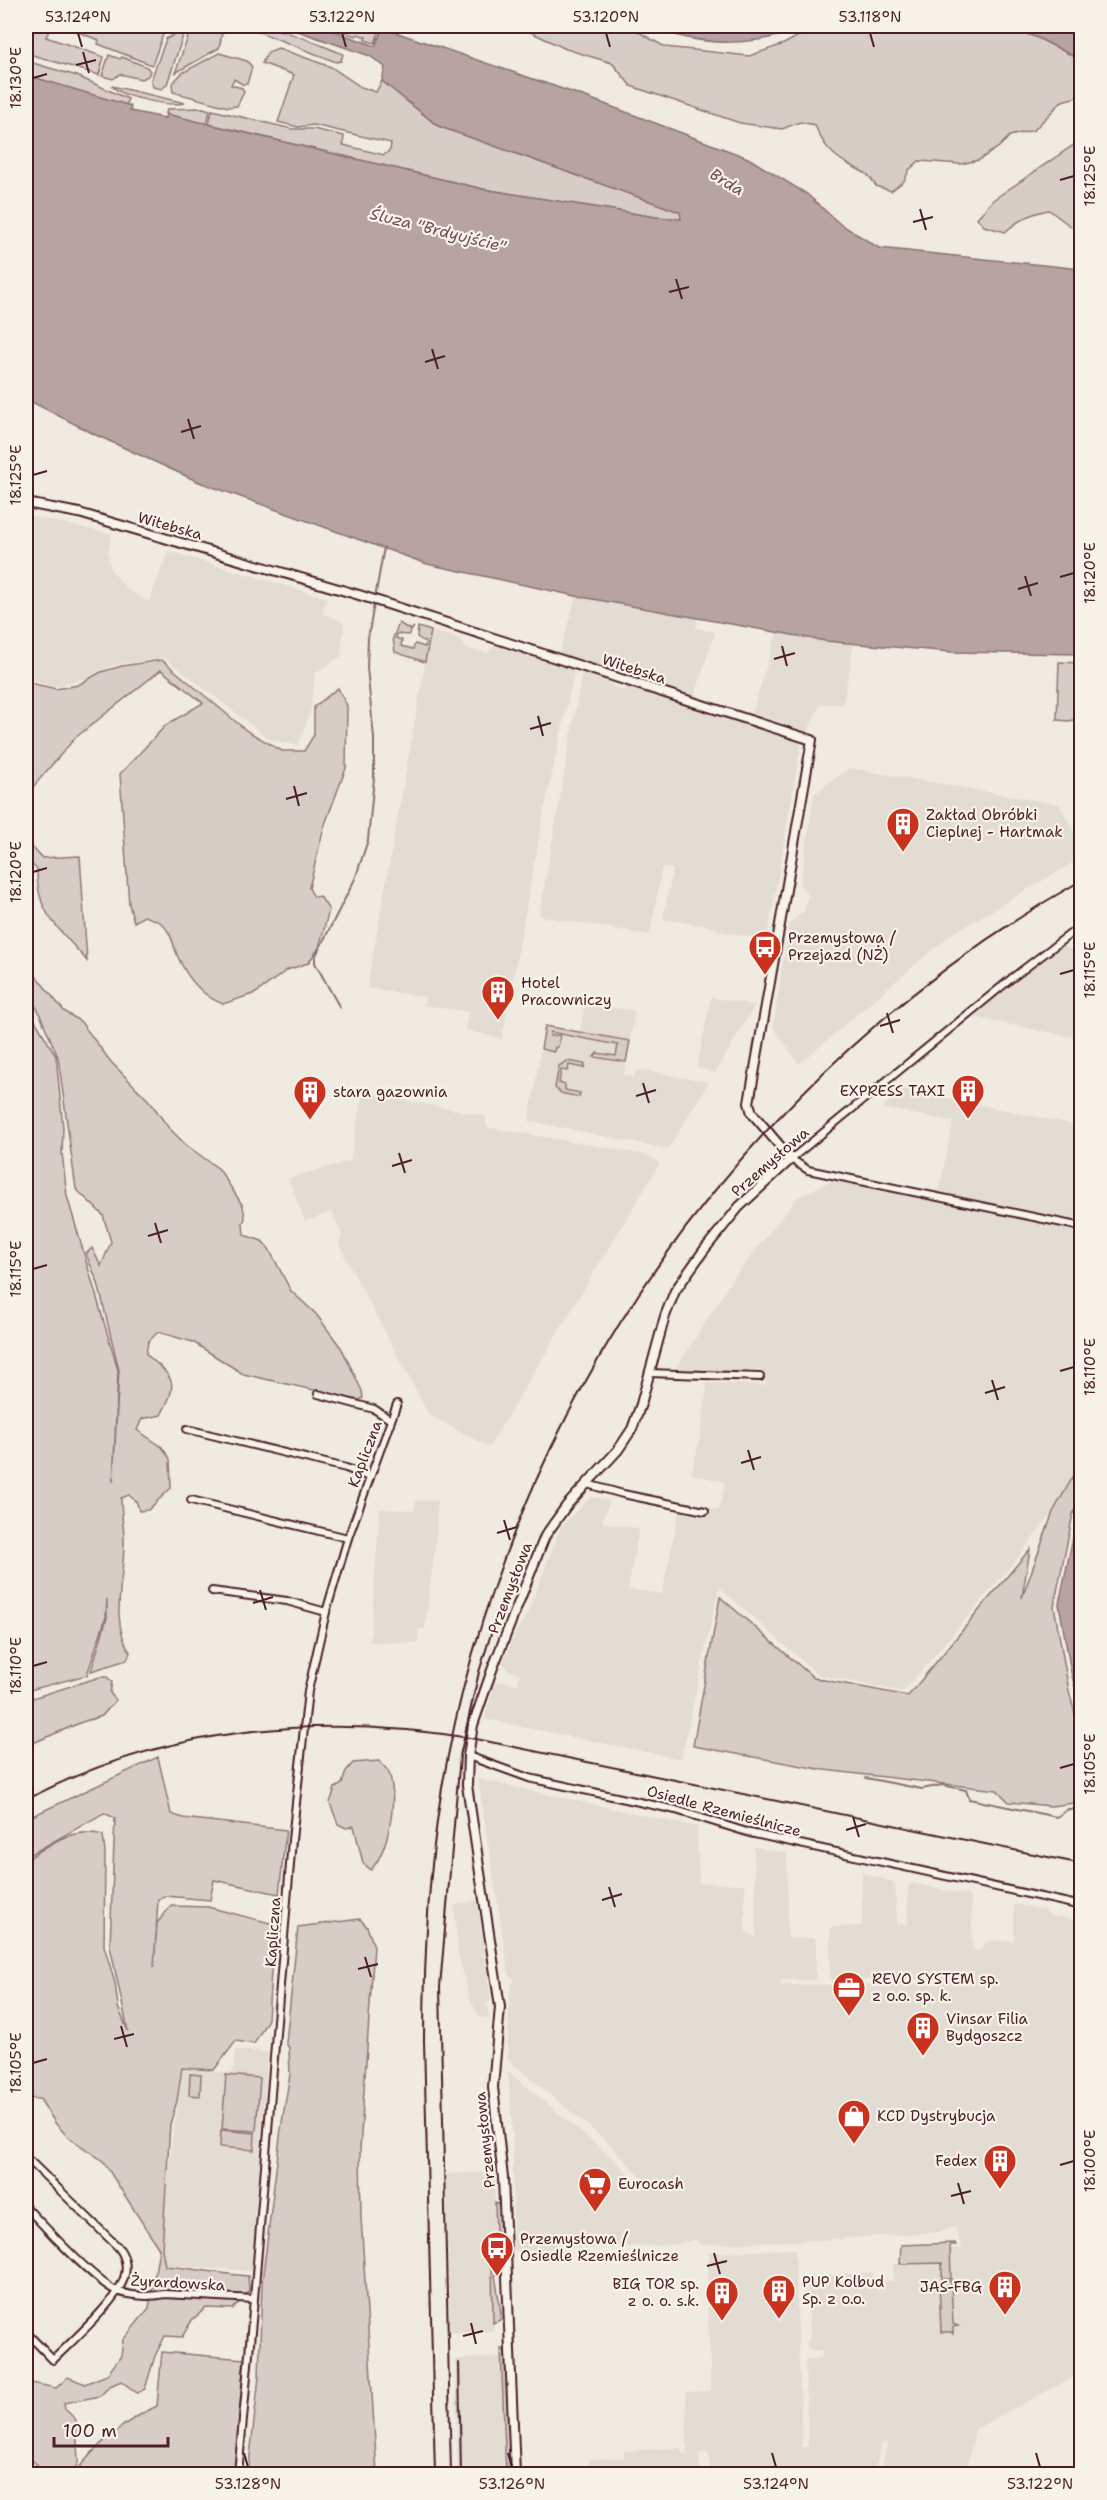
<svg xmlns="http://www.w3.org/2000/svg" width="1107" height="2500" viewBox="0 0 1107 2500" font-family="'Shantell Sans',sans-serif">
<style>
.built{fill:#e3dcd2}
.green{fill:#d8cdc6;stroke:#917678;stroke-width:1.5}
.water{fill:#b7a4a2;stroke:#8b6f72;stroke-width:1.5}
.lines{fill:none;stroke-linecap:round;stroke-linejoin:round}
.stream{stroke:#8b6f72;stroke-width:2}
.minor-casing{stroke:#4a1f2b;stroke-width:10}
.tertiary-casing{stroke:#4a1f2b;stroke-width:12}
.primary-casing{stroke:#4a1f2b;stroke-width:14}
.minor{stroke:#f7f3e8;stroke-width:6}
.tertiary{stroke:#f7f3e8;stroke-width:8}
.primary{stroke:#f7f3e8;stroke-width:9}
.rail{stroke:#4a1f2b;stroke-width:2}
.ticks{fill:none;stroke:#4a1f2b;stroke-width:2}
.labels{text-anchor:middle;dominant-baseline:central;stroke-width:4.5;stroke-linejoin:round;paint-order:stroke}
.street-label{font-size:15px;fill:#4a1f2b;stroke:#f7f3e8}
.poi-label{font-size:15px;fill:#4a1f2b;stroke:#f7f3e8;text-anchor:start}
.water-label{font-size:16px;font-style:italic;fill:#704e55;stroke:#f7f3e8}
.neatline{fill:none;stroke:#4a1f2b;stroke-width:2}
.ticks-label{font-size:15px;text-anchor:middle;fill:#4a1f2b}
</style>
<rect width="100%" height="100%" fill="#f0ebe0"/>
<filter id="ink" filterUnits="userSpaceOnUse"><feTurbulence type="fractalNoise" baseFrequency=".0167" numOctaves="2"/><feDisplacementMap in="SourceGraphic" scale="12" xChannelSelector="R" yChannelSelector="G"/><feConvolveMatrix kernelMatrix="1 2 1 2 8 2 1 2 1" color-interpolation-filters="sRGB"/></filter>
<g filter="url(#ink)">
<g class="built">
<polygon points="26,515 112,534 108,553 111,570 127,589 149,602 168,551 327,598 322,614 336,618 344,624 341,656 315,674 311,709 298,746 269,739 165,658 120,664 100,670 88,678 52,687 26,678"/>
<polygon points="576,597 698,618 696,628 715,632 695,696 559,654"/>
<polygon points="431,631 460,639 465,648 487,653 495,646 572,669 574,673 544,811 502,1039 465,1030 468,1012 424,1005 425,997 367,988"/>
<polygon points="777,632 854,644 843,704 820,704 808,732 752,713"/>
<polygon points="582,673 608,680 613,687 622,690 628,687 797,740 801,746 767,940 718,931 718,928 663,919 673,869 662,867 650,935 539,916"/>
<polygon points="849,768 1059,804 1081,845 1081,858 950,935 799,1064 773,1027 789,924 805,910 808,894 800,885 814,794"/>
<polygon points="1063,946 1081,953 1081,1039 972,1017 1054,950"/>
<polygon points="711,997 755,1005 715,1073 697,1067"/>
<polygon points="585,1003 635,1011 624,1075 634,1077 636,1071 642,1070 709,1082 668,1149 529,1121 545,1026 580,1032"/>
<polygon points="900,1088 1081,1126 1081,1463 1053,1512 1011,1566 903,1692 818,1675 719,1587 681,1759 484,1719 495,1684 501,1681 518,1684 520,1673 508,1670 503,1663 515,1633 527,1614 561,1527 588,1499 591,1497 610,1500 602,1522 639,1529 628,1589 662,1594 679,1511 705,1517 708,1508 719,1510 725,1482 691,1474 700,1439 707,1387 705,1383 767,1385 760,1369 738,1373 675,1370 732,1280 797,1198 834,1179 913,1196 939,1190 953,1122 882,1108"/>
<polygon points="363,1092 486,1116 486,1127 648,1155 660,1163 489,1447 429,1415 344,1255 339,1243 342,1235 332,1212 305,1221 288,1178 350,1161"/>
<polygon points="416,1501 437,1501 437,1529 425,1629 418,1629 418,1643 370,1642 380,1509 414,1510"/>
<polygon points="478,1779 697,1827 699,1883 745,1884 745,1931 756,1937 754,1847 787,1853 788,1938 816,1938 816,1980 781,1980 781,1985 940,1984 940,1979 834,1980 830,1977 830,1927 862,1926 862,1873 891,1881 895,1885 897,1925 908,1924 908,1887 912,1883 968,1895 971,1900 973,1950 981,1950 981,1947 989,1941 1014,1941 1014,1904 1045,1910 1050,1916 1081,1920 1081,2373 975,2429 966,2474 880,2474 888,2442 882,2443 874,2474 711,2474 708,2452 699,2453 700,2474 590,2474 589,2459 624,2458 624,2451 681,2448 682,2454 687,2454 686,2392 711,2391 707,2293 709,2253 795,2249 802,2447 808,2446 805,2361 807,2359 822,2358 821,2350 808,2350 807,2341 810,2337 806,2276 873,2272 874,2281 893,2281 893,2264 900,2264 900,2249 962,2248 955,2227 941,2232 821,2240 700,2245 696,2239 674,2245 513,2251 513,2141 508,2071 618,2163 641,2187 642,2178 606,2141 507,2059 510,1987 515,1979 509,1976"/>
<polygon points="477,1900 491,2001 487,2004 489,2017 480,2018 470,2000 458,1953 454,1905"/>
<polygon points="235,2050 268,2052 251,2271 165,2265 161,2249 172,2140 183,2069 233,2073"/>
<polygon points="494,2172 496,2233 492,2259 494,2331 450,2333 446,2174"/>
<polygon points="501,2357 506,2474 458,2474 455,2359"/>
</g>
<g class="green">
<polygon points="26,26 51,26 46,37 104,57 99,75 26,53"/>
<polygon points="62,26 157,26 165,29 152,65 98,44 99,40"/>
<polygon points="192,26 204,26 204,28 222,34 219,48 175,73"/>
<path d="M244,26C279,25 310,41 343,54L341,61L336,62Z"/>
<polygon points="327,26 381,26 375,43 365,40 366,37 358,34 356,36"/>
<path d="M518,26H628L665,47L749,56L784,44L816,26H1006L1038,38L1081,60V96L1062,101L1034,130L1010,136L999,147L979,160L961,164L919,161L909,170L904,181L891,191L876,186C866,170 863,173 848,164C831,155 822,143 815,125L800,122L782,129L740,123L631,86L612,63L566,49Z"/>
<polygon points="177,33 183,36 167,84 162,89 153,87 151,80 166,39"/>
<polygon points="278,48 331,67 361,87 376,92 382,81 438,126 681,212 681,219 656,217 483,189 209,124 212,110 292,129 313,129 344,136 343,145 384,155 390,150 391,143 314,125 298,127 278,122 294,75 262,63 268,52"/>
<polygon points="219,53 247,61 252,67 247,84 242,84 234,79 231,85 242,88 244,92 237,106 228,107 173,92 172,84 182,73"/>
<polygon points="109,55 120,59 122,57 147,67 150,71 148,76 141,79 120,74 113,79 102,76"/>
<polygon points="26,61 77,76 128,99 126,105 26,75"/>
<path d="M112,86L185,103C169,107 122,97 112,86Z"/>
<polygon points="203,108 210,110 207,124 166,114 167,109"/>
<path d="M1081,140V234L1049,210C1031,213 1019,220 1005,232L984,226L977,218L993,200Z"/>
<polygon points="399,623 410,630 414,627 408,635 397,634 396,638 402,640 401,646 413,649 415,644 425,647 426,643 417,637 418,627 431,631 425,662 395,652 393,638"/>
<path d="M162,660L247,731L282,751H304L314,735V707L338,688L347,706L346,768L324,827L309,888L314,897L320,896L329,910L319,948L308,963L287,970L256,993L223,1004C202,996 187,977 178,957C173,946 172,932 161,923C157,920 149,918 144,916L134,922L129,904L120,774L166,725L203,703L161,670L75,738L26,795V682L56,689L78,685L101,672L122,666Z"/>
<polygon points="1059,662 1081,663 1081,718 1069,721 1057,720"/>
<path d="M26,840L42,858L80,856L87,961C60,928 36,915 37,869L26,860Z"/>
<path d="M28,966L64,1011L81,1022L111,1062L151,1103L168,1127L186,1145L219,1169L243,1206L245,1218L243,1223L244,1235L262,1241L269,1249L291,1291L316,1314L342,1349L362,1391L363,1398L358,1400L243,1374L193,1342L158,1332L148,1342L146,1354C173,1378 180,1380 161,1415L142,1419L137,1430L162,1447L170,1459L171,1488L148,1510L139,1511L137,1503L129,1495L121,1498C121,1511 123,1523 124,1536C126,1574 108,1618 130,1652L127,1660L91,1671L107,1618V1599L106,1617L87,1675L26,1691V1005L56,1056L63,1128L62,1153L67,1196L118,1370L113,1482L119,1370L98,1283L86,1254L92,1248L101,1266L111,1242L103,1215L76,1189L58,1057L38,1010L26,989V967Z"/>
<polygon points="545,1026 630,1041 626,1062 594,1057 597,1053 616,1056 618,1045 551,1032 550,1036 560,1035 558,1047 555,1047 554,1052 541,1049"/>
<polygon points="567,1061 585,1064 584,1068 569,1065 568,1071 561,1070 559,1083 565,1085 565,1090 580,1093 579,1097 561,1093 555,1088 559,1066"/>
<polygon points="1078,1468 1081,1469 1081,1500 1073,1514 1054,1606 1069,1691 1081,1736 1081,1802 1051,1806 1009,1802 997,1790 824,1770 693,1746 720,1597 814,1678 908,1696 1030,1549 1022,1598 1053,1512"/>
<polygon points="100,1677 107,1677 112,1682 110,1693 116,1700 102,1716 82,1722 26,1746 26,1700"/>
<path d="M158,1757L171,1814L183,1818L286,1830L279,1894L214,1880L210,1900L165,1896L158,1899L154,1967L157,1923L171,1906L208,1907L274,1924L268,2019L254,2044L236,2041L214,2070L182,2068L177,2101L170,2124L162,2249L165,2266C193,2268 220,2274 248,2276L249,2291L233,2309L206,2308L192,2320L182,2337L165,2336L155,2356L145,2389L137,2393L121,2381L110,2386L100,2396L64,2403L65,2409L76,2420L78,2463L72,2474H45L26,2453V2382L56,2388L68,2377L85,2384L107,2375L121,2356L123,2340L149,2308L159,2249L103,2161L67,2136L56,2124L40,2099L26,2098V1860C51,1844 72,1826 103,1835L105,1853L104,1946L115,1983L118,2007L128,2031L110,1946L115,1818L104,1813L26,1857V1819Z"/>
<path d="M379,1761C383,1765 389,1770 390,1776C397,1802 389,1849 371,1870L363,1863L354,1826L346,1828L338,1824L330,1803L335,1788L342,1784L346,1771L353,1763Z"/>
<polygon points="360,1919 367,1927 374,1946 360,2149 361,2217 377,2474 248,2474 259,2377 262,2283 281,2129 290,2074 289,2048 286,2043 298,1927"/>
<polygon points="190,2074 201,2075 200,2096 189,2095"/>
<polygon points="226,2075 260,2078 256,2131 222,2129"/>
<polygon points="221,2130 255,2133 254,2150 220,2147"/>
<polygon points="495,2202 500,2205 501,2242 498,2243 497,2274 495,2275 501,2313 500,2320 493,2323 492,2259 496,2233"/>
<polygon points="955,2243 956,2245 950,2245 951,2279 942,2279 942,2263 900,2264 901,2245"/>
<polygon points="951,2281 953,2324 958,2326 953,2327 953,2334 951,2332 941,2332 939,2282"/>
<polygon points="501,2349 506,2352 510,2474 506,2474"/>
<path d="M162,2352L244,2359L234,2474H74C96,2445 124,2421 157,2406Z"/>
</g>
<g class="water">
<polygon points="283,26 321,26 375,46 383,28 586,97 748,158 807,194 840,224 879,248 1081,269 1081,654 951,652 825,641 576,596 427,564 199,482 96,435 26,399 26,75 131,106 130,111 165,118 166,114 483,189 656,217 681,219 680,212 438,126 382,81 385,67 370,56"/>
<path d="M653,26H805C760,47 698,48 653,26Z"/>
<polygon points="1006,26 1081,26 1081,60 1038,38"/>
<polygon points="1081,1512 1081,1711 1071,1672 1059,1604 1076,1523"/>
</g>
<g class="lines">
<g class="stream">
<polyline points="340,1008 315,963 315,957 355,879 368,840 374,778 374,738 367,668 368,638 384,547"/>
<polyline points="866,1778 922,1789 942,1785 966,1790 969,1799 1057,1817 1068,1809 1082,1810"/>
</g>
<g class="minor-casing">
<g id="minor">
<polyline points="1082,925 1012,978 791,1159 808,1170 1082,1227"/>
<polyline points="649,1373 760,1377"/>
<polyline points="318,1394 374,1409 391,1420"/>
<polyline points="187,1429 346,1468 369,1477"/>
<polyline points="587,1484 623,1494 705,1511"/>
<polyline points="191,1500 348,1538"/>
<polyline points="212,1591 287,1601 326,1612"/>
<polyline points="468,1756 529,1778 676,1810 750,1833 1082,1906"/>
<path d="M26,2164L30,2161L118,2247C125,2255 128,2267 124,2278C117,2301 72,2341 53,2360L26,2332"/>
<path d="M26,2207C43,2225 99,2286 119,2292C133,2296 150,2297 165,2294L254,2299"/>
<polyline points="238,2474 254,2299 292,1840 308,1691 326,1612 348,1538 397,1404"/>
<polyline points="1035,2474 1036,2471"/>
</g>
</g>
<g class="tertiary-casing">
<polyline id="tertiary" points="26,503 79,513 359,595 812,740 749,1103 752,1113 791,1159 739,1207 704,1250 675,1291 665,1316 641,1404 632,1429 618,1450 567,1505 545,1536 492,1670 473,1725 468,1756 467,1785 500,2007 493,2087 503,2178 515,2474"/>
</g>
<g class="primary-casing">
<polyline id="primary" points="26,2467 31,2474"/>
</g>
<use href="#minor" class="minor"/>
<use href="#tertiary" class="tertiary"/>
<use href="#primary" class="primary"/>
<g class="rail">
<path d="M26,1800C163,1726 324,1713 476,1739L1082,1864"/>
<polyline points="459,2363 461,2474"/>
<path d="M435,2474L424,2041C424,1956 428,1872 442,1788C508,1406 745,1071 1082,880"/>
<polyline points="451,2474 440,1987 460,1756 479,1672 511,1570"/>
</g>
</g>
</g>
<path class="ticks" d="M78,33L82,47M342,33L346,47M606,33L610,47M870,33L874,47M83,52L89,73M76,65L96,60M33,78L47,74M1060,180L1074,176M920,209L926,230M913,222L933,217M676,279L682,299M669,292L689,287M432,349L438,369M425,362L445,356M188,419L194,439M181,432L201,426M33,475L47,471M1025,576L1031,596M1060,577L1074,573M1018,589L1038,583M782,646L787,666M774,659L795,653M538,716L543,736M530,729L551,723M294,786L299,806M286,799L307,793M33,872L47,868M1060,974L1074,970M887,1013L893,1033M880,1026L900,1020M643,1083L649,1103M636,1096L656,1090M399,1153L405,1173M392,1166L412,1160M155,1223L161,1243M148,1236L168,1230M33,1269L47,1265M1060,1371L1074,1367M992,1380L998,1400M985,1393L1005,1387M748,1450L754,1470M741,1463L761,1457M504,1520L510,1540M497,1533L517,1527M260,1590L266,1610M253,1603L273,1597M33,1666L47,1662M1060,1768L1074,1764M853,1817L859,1837M846,1830L866,1824M609,1887L615,1907M602,1900L622,1894M365,1957L371,1977M358,1969L378,1964M121,2026L127,2047M114,2039L134,2034M33,2063L47,2059M1060,2165L1074,2161M958,2183L964,2204M951,2196L971,2191M714,2253L720,2274M707,2266L727,2261M471,2323L476,2344M463,2336L483,2331M244,2453L248,2467M508,2453L512,2467M772,2453L776,2467M1036,2453L1040,2467"/>
<defs>
<g id="building-pin" transform="scale(1.725)"><path d="M0 17L-7.5 6A9.5 9.5 0 1 1 7.5 6Z" fill="#c8321e" stroke="#f7f3e8"/><path d="M-4-6H4V6H1V3H-1V6H-4ZM-2.5-4.3h1.7v1.8h-1.7ZM.8-4.3h1.7v1.8H.8ZM-2.5-1h1.7V.8h-1.7ZM.8-1h1.7V.8H.8Z" fill="#fff"/></g>
<g id="bus-pin" transform="scale(1.725)"><path d="M0 17L-7.5 6A9.5 9.5 0 1 1 7.5 6Z" fill="#c8321e" stroke="#f7f3e8"/><path d="M-5-6H5V4H4V6H2V4H-2V6H-4V4H-5ZM-3.5-4V0h7V-4ZM-3.5 1.2v1.5H-2V1.2ZM2 1.2v1.5H3.5V1.2Z" fill="#fff"/></g>
<g id="office-pin" transform="scale(1.725)"><path d="M0 17L-7.5 6A9.5 9.5 0 1 1 7.5 6Z" fill="#c8321e" stroke="#f7f3e8"/><path d="M-6-3h4V-5.5h4V-3h4V5H-6ZM-1-4.5V-3h2v-1.5ZM-6 0V1H6V0Z" fill="#fff"/></g>
<g id="shop-pin" transform="scale(1.725)"><path d="M0 17L-7.5 6A9.5 9.5 0 1 1 7.5 6Z" fill="#c8321e" stroke="#f7f3e8"/><path d="M-5-2.5h2.3a2.7 3.5 0 0 1 5.4 0H5L5.5 6h-11ZM-1.5-2.5h3a1.5 2.3 0 0 0-3 0Z" fill="#fff"/></g>
<g id="supermarket-pin" transform="scale(1.725)"><path d="M0 17L-7.5 6A9.5 9.5 0 1 1 7.5 6Z" fill="#c8321e" stroke="#f7f3e8"/><path d="M-6-5.5h2.5l.6 2H6L4.5 2H-2.5L-4.4-4H-6ZM-1.5 3.2a1.3 1.3 0 1 0 .1 0ZM3 3.2a1.3 1.3 0 1 0 .1 0Z" fill="#fff"/></g>
</defs>
<g fill-rule="evenodd">
<use href="#building-pin" x="903" y="824"/>
<use href="#bus-pin" x="765" y="947"/>
<use href="#building-pin" x="498" y="992"/>
<use href="#building-pin" x="968" y="1091"/>
<use href="#building-pin" x="310" y="1092"/>
<use href="#office-pin" x="849" y="1988"/>
<use href="#building-pin" x="923" y="2028"/>
<use href="#shop-pin" x="854" y="2116"/>
<use href="#building-pin" x="1000" y="2161"/>
<use href="#supermarket-pin" x="595" y="2184"/>
<use href="#bus-pin" x="497" y="2248"/>
<use href="#building-pin" x="1005" y="2287"/>
<use href="#building-pin" x="779" y="2291"/>
<use href="#building-pin" x="722" y="2293"/>
</g>
<g class="labels">
<g class="street-label">
<text transform="translate(170 526) rotate(16)">Witebska</text>
<text transform="translate(634 669) rotate(18)">Witebska</text>
<text transform="translate(770 1162) rotate(-41)">Przemysłowa</text>
<text transform="translate(365 1454) rotate(-69)">Kapliczna</text>
<text transform="translate(510 1588) rotate(-69)">Przemysłowa</text>
<text transform="translate(724 1811) rotate(15)">Osiedle Rzemieślnicze</text>
<text transform="translate(273 1932) rotate(-86)">Kapliczna</text>
<text transform="translate(485 2140) rotate(-96)">Przemysłowa</text>
<text transform="translate(178 2283) rotate(3)">Żyrardowska</text>
</g>
<g class="poi-label">
<text x="926" y="815">Zakład Obróbki<tspan x="926" dy="17">Cieplnej - Hartmak</tspan></text>
<text x="788" y="938">Przemysłowa /<tspan x="788" dy="17">Przejazd (NŻ)</tspan></text>
<text x="521" y="983">Hotel<tspan x="521" dy="17">Pracowniczy</tspan></text>
<text x="945" y="1091" text-anchor="end">EXPRESS TAXI</text>
<text x="333" y="1092">stara gazownia</text>
<text x="872" y="1979">REVO SYSTEM sp.<tspan x="872" dy="17">z o.o. sp. k.</tspan></text>
<text x="946" y="2019">Vinsar Filia<tspan x="946" dy="17">Bydgoszcz</tspan></text>
<text x="877" y="2116">KCD Dystrybucja</text>
<text x="977" y="2161" text-anchor="end">Fedex</text>
<text x="618" y="2184">Eurocash</text>
<text x="520" y="2239">Przemysłowa /<tspan x="520" dy="17">Osiedle Rzemieślnicze</tspan></text>
<text x="802" y="2282">PUP Kolbud<tspan x="802" dy="17">Sp. z o.o.</tspan></text>
<text x="699" y="2284" text-anchor="end">BIG TOR sp.<tspan x="699" dy="17">z o. o. s.k.</tspan></text>
<text x="982" y="2287" text-anchor="end">JAS-FBG</text>
</g>
<g class="water-label">
<text transform="translate(727 182) rotate(32)">Brda</text>
<text transform="translate(438 230) rotate(14)">Śluza "Brdyujście"</text>
</g>
</g>
<rect width="1107" height="2500" fill="none" stroke="#f7f3e8" stroke-width="66"/>
<path d="M54 2437v9h114v-9" fill="none" stroke="#4a1f2b" stroke-width="3"/>
<text x="63" y="2437" font-size="18" fill="#4a1f2b" stroke="#f7f3e8" stroke-width="4.5" paint-order="stroke">100 m</text>
<rect x="33" y="33" width="1041" height="2434" class="neatline"/>
<g class="ticks-label">
<text x="78" y="22">53.124°N</text>
<text x="342" y="22">53.122°N</text>
<text x="606" y="22">53.120°N</text>
<text x="870" y="22">53.118°N</text>
<text transform="translate(16 78) rotate(-90)" y="5">18.130°E</text>
<text transform="translate(1090 176) rotate(-90)" y="5">18.125°E</text>
<text transform="translate(16 475) rotate(-90)" y="5">18.125°E</text>
<text transform="translate(1090 573) rotate(-90)" y="5">18.120°E</text>
<text transform="translate(16 872) rotate(-90)" y="5">18.120°E</text>
<text transform="translate(1090 970) rotate(-90)" y="5">18.115°E</text>
<text transform="translate(16 1269) rotate(-90)" y="5">18.115°E</text>
<text transform="translate(1090 1367) rotate(-90)" y="5">18.110°E</text>
<text transform="translate(16 1666) rotate(-90)" y="5">18.110°E</text>
<text transform="translate(1090 1764) rotate(-90)" y="5">18.105°E</text>
<text transform="translate(16 2063) rotate(-90)" y="5">18.105°E</text>
<text transform="translate(1090 2161) rotate(-90)" y="5">18.100°E</text>
<text x="248" y="2489">53.128°N</text>
<text x="512" y="2489">53.126°N</text>
<text x="776" y="2489">53.124°N</text>
<text x="1040" y="2489">53.122°N</text>
</g>
</svg>
